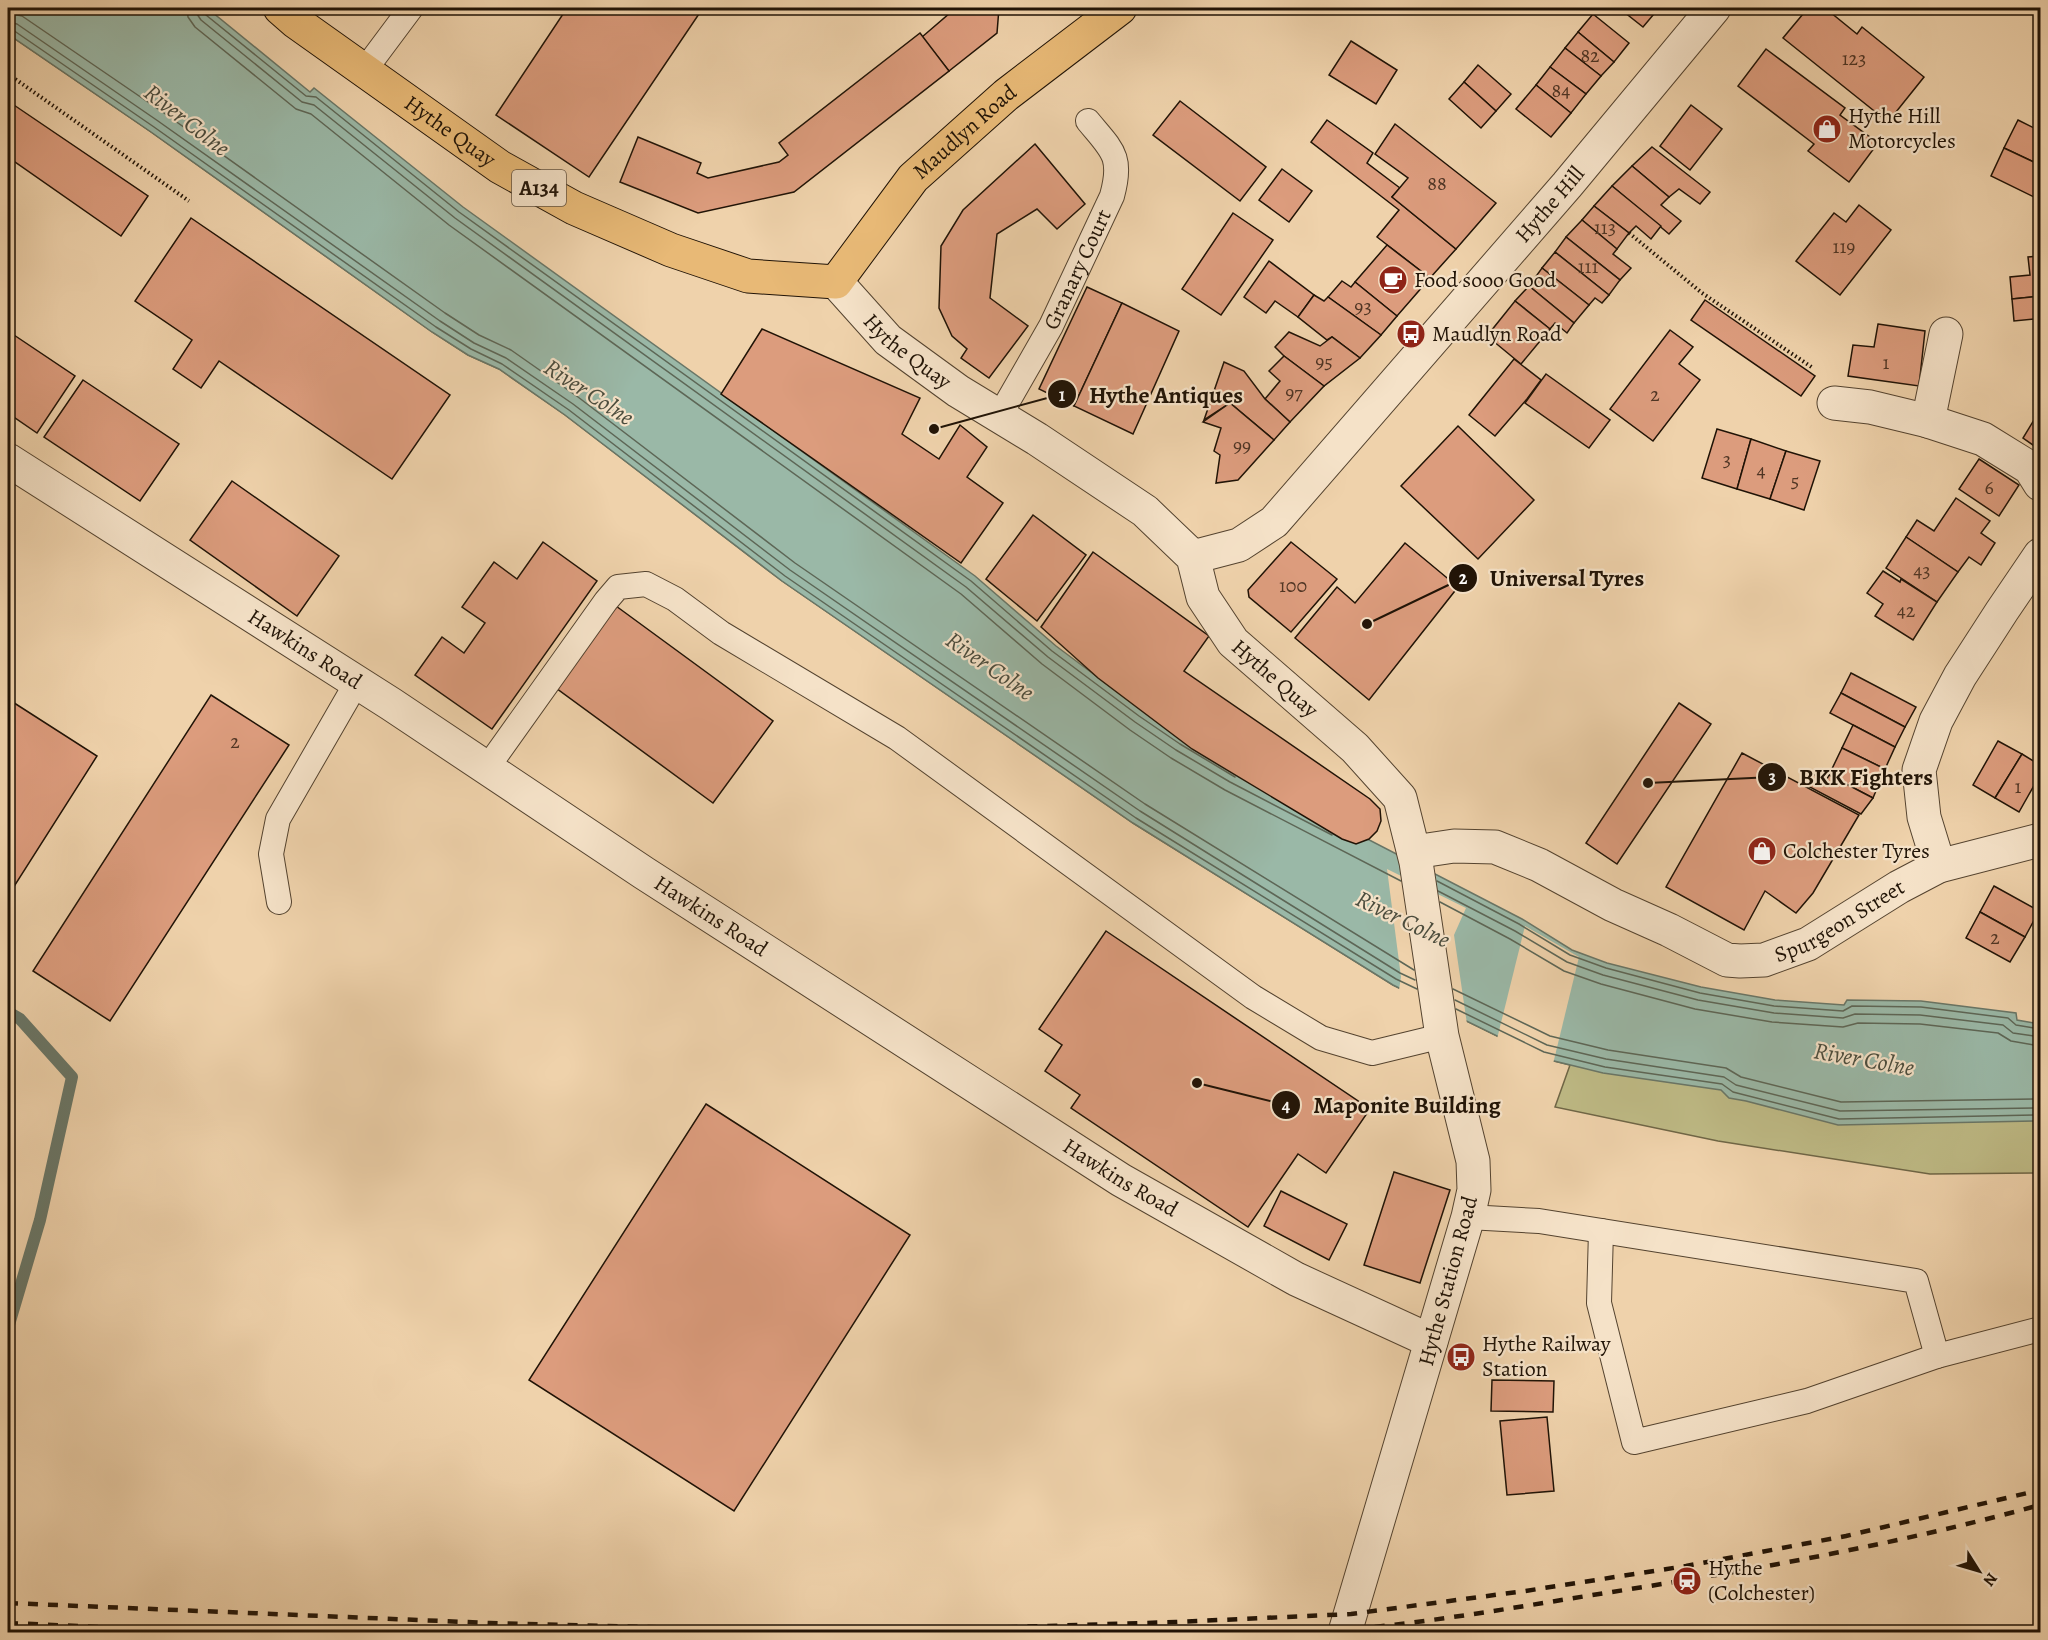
<svg xmlns="http://www.w3.org/2000/svg" width="2048" height="1640" viewBox="0 0 2048 1640" font-family="Alegreya,serif">
<style>
.green{fill:#beba85;stroke:#6f6646;stroke-width:1.5}
.water{fill:#9ab8a7;stroke:#697667;stroke-width:1.5}
.pier{fill:#efd2ab}
.lines{fill:none;stroke-linecap:round;stroke-linejoin:round}
.shore{stroke:#5d6656;stroke-width:1.5}
.stream{stroke:#697667;stroke-width:12}
.building{fill:#dc9c7d;stroke:#201306;stroke-width:1.5}
.lane-casing{stroke:#54432f;stroke-width:26}
.street-casing{stroke:#54432f;stroke-width:35}
.primary-casing{stroke:#201306;stroke-width:35}
.path{stroke:#201306;stroke-width:4;stroke-dasharray:1.5 3;stroke-linecap:butt}
.lane{stroke:#f5e2c8;stroke-width:24}
.street{stroke:#f5e2c8;stroke-width:33}
.primary{stroke:#e8b976;stroke-width:33}
.rail{stroke:#201306;stroke-width:4.5;stroke-dasharray:10 10;stroke-linecap:butt}
.labels{text-anchor:middle;dominant-baseline:central;stroke-width:4.5;stroke-linejoin:round;paint-order:stroke}
.number-label{font-size:20px;fill:#4f3524}
.shield{fill:#f5e2c8;stroke:#605140;stroke-width:1.5}
.shield-label{font-size:21px;font-weight:bold;fill:#201306}
.poi-label{font-size:22px;fill:#201306;stroke:#f5e2c8;text-anchor:start}
.street-label{font-size:22px;fill:#201306;stroke:#f5e2c8}
.water-label{font-size:24px;font-style:italic;fill:#4b4d3e;stroke:#f5e2c8}
.leader{fill:none;stroke:#201306;stroke-width:2}
.callout-dot{fill:#201306;stroke:#f5e2c8;stroke-width:2}
.mark-label{font-size:18px;text-anchor:middle;font-weight:bold;fill:#fff}
.callout-label{font-size:24px;text-anchor:middle;font-weight:bold;fill:#201306;stroke:#f5e2c8;stroke-width:4.5;stroke-linejoin:round;paint-order:stroke}
</style>
<rect width="100%" height="100%" fill="#efd2ab"/>
<filter id="stains"><feTurbulence type="fractalNoise" baseFrequency=".00333" numOctaves="4"/><feColorMatrix values="0 0 0 0 .2 0 0 0 0 .09 0 0 0 0 .02 0 0 0 .5 -.17"/></filter>
<radialGradient id="worn" r=".72"><stop offset=".6" stop-color="#630" stop-opacity="0"/><stop offset="1" stop-color="#630" stop-opacity=".3"/></radialGradient>
<polygon class="green" points="8,8 390,274 1113,803 2040,1106 2040,1173 1930,1174 1718,1141 1555,1107 1570,1065 1542,1058 1393,985 1133,823 782,581 565,415 499,369 468,355 432,332 151,132 8,34"/>
<polygon class="water" points="8,8 207,8 310,92 314,88 463,207 975,576 1056,646 1143,711 1236,771 1522,919 1572,950 1607,963 1701,987 1775,1000 1844,1005 1847,1000 1921,1001 2016,1013 2017,1020 2040,1024 2040,1121 1838,1125 1746,1101 1729,1098 1721,1090 1603,1073 1542,1058 1393,985 1133,823 782,581 565,415 499,369 468,355 432,332 151,132 8,34"/>
<g class="pier">
<polygon points="1387,869 1466,908 1454,935 1467,1024 1399,990 1401,977"/>
<polygon points="1525,926 1579,957 1553,1064 1540,1060 1497,1039"/>
</g>
<g class="lines">
<g class="shore">
<polyline points="187,8 188,17 195,27 296,109 311,114 449,225 961,594 1042,664 1130,730 1171,758 1225,790 1401,881"/>
<polyline points="196,8 197,14 201,20 302,102 314,105 455,218 966,587 1048,657 1135,722 1176,750 1230,782 1332,835"/>
<polyline points="203,8 206,15 306,96 316,97 459,212 971,581 1052,651 1139,716 1180,744 1235,777"/>
<polyline points="8,13 22,16 164,113 445,313 479,335 511,350 578,397 795,563 1145,804 1414,970"/>
<polyline points="8,22 17,24 158,121 440,321 474,343 506,358 573,404 790,570 1140,811 1400,973 1415,980"/>
<polyline points="8,29 13,30 154,127 436,327 471,349 502,364 569,410 785,576 1136,818 1396,979 1417,989"/>
<polyline points="1437,881 1519,924 1570,955 1606,968 1700,993 1774,1006 1843,1011 1852,1006 1921,1007 2008,1018 2016,1025 2040,1029"/>
<polyline points="1438,891 1515,931 1567,962 1603,975 1698,1000 1774,1013 1843,1018 1855,1014 1920,1015 2003,1025 2013,1033 2040,1037"/>
<polyline points="1440,902 1510,939 1564,971 1601,984 1695,1009 1772,1022 1843,1027 1858,1023 1920,1024 1998,1033 2011,1041 2040,1046"/>
<polyline points="1453,989 1550,1036 1608,1050 1726,1068 1741,1077 1841,1102 2040,1099"/>
<polyline points="1455,1000 1547,1045 1606,1059 1724,1077 1736,1085 1840,1111 2040,1108"/>
<polyline points="1456,1009 1544,1052 1605,1067 1722,1084 1733,1092 1839,1119 2040,1115"/>
</g>
<polyline class="stream" points="8,1012 20,1019 72,1077 40,1220 8,1328"/>
</g>
<g class="building">
<polygon points="567,8 703,8 589,177 496,115"/>
<polygon points="952,8 999,8 997,33 949,71 922,37 951,12"/>
<polygon points="1619,8 1659,8 1643,27"/>
<polygon points="1808,8 1825,8 1857,34 1862,27 1924,77 1888,122 1783,38"/>
<polygon points="1593,14 1629,43 1614,62 1578,32"/>
<polygon points="1578,32 1614,62 1601,76 1565,48"/>
<polygon points="920,33 949,71 794,192 698,213 620,182 638,137 701,163 697,173 708,178 779,162 788,155 779,143"/>
<polygon points="1351,41 1397,70 1376,104 1329,75"/>
<polygon points="1565,48 1601,76 1586,94 1550,67"/>
<polygon points="1766,49 1845,108 1840,115 1878,143 1849,182 1808,151 1814,144 1738,86"/>
<polygon points="1478,65 1511,94 1496,111 1464,82"/>
<polygon points="1550,67 1586,94 1571,113 1536,85"/>
<polygon points="1464,82 1496,111 1481,128 1449,99"/>
<polygon points="1536,85 1571,113 1551,137 1516,109"/>
<polygon points="8,101 148,196 121,236 8,157"/>
<polygon points="1180,101 1266,167 1240,201 1153,135"/>
<polygon points="1691,105 1722,129 1690,170 1660,146"/>
<polygon points="1327,120 1373,153 1367,163 1400,188 1392,197 1456,249 1430,278 1377,237 1399,210 1311,142"/>
<polygon points="2018,120 2040,131 2040,165 2004,148"/>
<polygon points="1395,124 1496,203 1456,249 1392,197 1408,178 1375,154"/>
<polygon points="1035,144 1085,204 1057,229 1037,209 997,234 990,298 1028,326 989,378 961,358 967,349 952,336 939,308 941,246 963,210"/>
<polygon points="1652,147 1710,192 1700,204 1679,189 1669,197 1632,166"/>
<polygon points="2004,148 2040,165 2040,189 2036,198 1991,176"/>
<polygon points="1632,166 1669,197 1661,205 1681,221 1669,234 1612,186"/>
<polygon points="1282,169 1312,191 1289,222 1259,200"/>
<polygon points="1612,186 1661,226 1651,239 1636,226 1629,233 1594,206"/>
<polygon points="1859,205 1891,230 1840,295 1796,261 1834,213 1846,222"/>
<polygon points="1594,206 1629,233 1617,249 1582,220"/>
<polygon points="1233,213 1273,240 1221,315 1182,289"/>
<polygon points="191,218 450,395 392,479 219,361 201,388 173,369 192,340 135,301"/>
<polygon points="1582,220 1617,249 1613,254 1631,268 1620,280 1566,237"/>
<polygon points="1566,237 1620,280 1609,295 1555,252"/>
<polygon points="1387,245 1430,278 1397,316 1355,282"/>
<polygon points="1555,252 1609,295 1602,303 1595,298 1589,305 1542,268"/>
<polygon points="2040,256 2040,296 2012,299 2010,277 2030,275 2028,257"/>
<polygon points="1269,261 1314,295 1298,317 1275,301 1266,313 1244,297"/>
<polygon points="1542,268 1589,305 1574,323 1529,286"/>
<polygon points="1342,281 1351,287 1355,282 1397,316 1381,335 1328,297"/>
<polygon points="1529,286 1574,323 1567,333 1555,323 1550,329 1515,301"/>
<polygon points="1087,287 1122,303 1074,406 1039,389"/>
<polygon points="1314,295 1324,301 1328,297 1381,335 1360,358 1332,337 1327,340 1298,317"/>
<polygon points="2040,296 2040,337 2036,337 2034,319 2014,321 2012,299"/>
<polygon points="1705,300 1815,376 1801,396 1691,320"/>
<polygon points="1515,301 1550,329 1521,364 1487,336"/>
<polygon points="1122,303 1179,331 1133,434 1074,406"/>
<polygon points="1878,324 1925,331 1919,386 1848,376 1853,345 1874,347"/>
<polygon points="762,329 920,398 902,434 939,459 960,425 987,447 967,477 1003,503 961,563 721,394"/>
<polygon points="1670,330 1693,347 1679,364 1700,380 1653,441 1610,409"/>
<polygon points="8,331 75,376 37,433 8,413"/>
<polygon points="1289,332 1320,346 1332,337 1360,358 1324,386 1284,356 1275,347"/>
<polygon points="1284,356 1324,386 1290,422 1265,399 1280,381 1269,371"/>
<polygon points="1514,359 1541,380 1527,399 1495,436 1469,415"/>
<polygon points="1224,362 1244,371 1265,399 1290,422 1274,440 1230,403 1204,420"/>
<polygon points="1546,374 1610,420 1589,448 1525,403"/>
<polygon points="83,380 179,444 140,501 44,437"/>
<polygon points="1230,403 1274,440 1238,480 1216,483 1220,455 1214,451 1221,428 1203,422"/>
<polygon points="2040,410 2040,450 2023,438"/>
<polygon points="1458,426 1534,500 1478,559 1401,486"/>
<polygon points="1717,429 1751,439 1737,489 1702,478"/>
<polygon points="1751,439 1786,451 1770,499 1737,489"/>
<polygon points="1786,451 1820,461 1804,510 1770,499"/>
<polygon points="1979,459 2019,485 1999,516 1959,489"/>
<polygon points="232,481 339,556 297,616 190,540"/>
<polygon points="1956,498 1990,521 1981,533 1995,543 1981,565 1969,557 1958,572 1906,537 1917,520 1934,531"/>
<polygon points="1033,515 1086,555 1037,621 986,579"/>
<polygon points="1906,537 1958,572 1937,602 1886,568"/>
<polygon points="543,542 597,581 492,729 415,675 442,637 464,653 485,623 462,607 494,562 517,579"/>
<polygon points="1291,542 1337,579 1291,632 1249,597 1248,590"/>
<polygon points="1405,543 1458,587 1369,700 1295,638 1337,587 1355,603"/>
<polygon points="1093,552 1209,636 1184,671 1370,799 1380,809 1381,821 1377,831 1369,839 1356,844 1342,839 1192,749 1098,678 1041,627"/>
<polygon points="1883,571 1900,582 1901,579 1937,602 1913,640 1875,616 1883,604 1867,593"/>
<polygon points="616,606 773,721 713,803 556,688"/>
<polygon points="1851,673 1916,707 1905,727 1841,693"/>
<polygon points="1841,693 1905,727 1895,747 1830,713"/>
<polygon points="211,695 289,745 110,1021 33,971"/>
<polygon points="8,699 97,756 8,896"/>
<polygon points="1679,703 1711,724 1617,864 1586,843"/>
<polygon points="1853,725 1895,747 1885,769 1842,748"/>
<polygon points="1998,741 2022,754 1995,798 1973,785"/>
<polygon points="1842,748 1885,769 1873,798 1829,775"/>
<polygon points="1742,753 1859,815 1813,893 1796,913 1765,891 1744,930 1666,887"/>
<polygon points="2022,754 2040,765 2040,775 2019,812 1995,798"/>
<polygon points="1809,772 1826,781 1829,775 1873,798 1861,814 1804,784"/>
<polygon points="1994,886 2039,911 2025,937 1980,912"/>
<polygon points="1980,912 2025,937 2010,962 1966,938"/>
<polygon points="1106,931 1370,1109 1326,1173 1298,1154 1248,1227 1071,1108 1080,1095 1045,1071 1062,1045 1039,1029"/>
<polygon points="706,1104 910,1235 734,1511 529,1380"/>
<polygon points="1394,1172 1450,1190 1420,1283 1364,1265"/>
<polygon points="1281,1191 1347,1224 1329,1260 1264,1226"/>
<polygon points="1492,1380 1554,1381 1553,1412 1491,1411"/>
<polygon points="1547,1417 1554,1491 1507,1495 1500,1421"/>
</g>
<g class="lines">
<g class="lane-casing">
<g id="lane">
<polyline points="364,71 411,8"/>
<path id="s1" d="M1000,415L1051,326L1112,196C1123,156 1112,150 1088,121"/>
<polyline points="487,768 606,601 618,587 646,584 675,599 721,633 897,738 1253,997 1321,1038 1372,1053 1442,1036"/>
<polyline points="279,902 271,854 278,819 357,682"/>
<polyline points="1468,1217 1539,1221 1916,1281 1937,1356 2040,1329"/>
<polyline points="1601,1231 1599,1303 1634,1442 1807,1401 1937,1356"/>
</g>
</g>
<g class="street-casing">
<g id="street">
<path id="s2" d="M836,282L888,340L958,391L1037,439L1145,511L1193,557L1203,597L1233,642L1355,748L1400,798L1416,862L1442,1036L1473,1161L1474,1190L1468,1217L1345,1632"/>
<polyline points="1834,403 1870,407 1928,421 1983,439 2030,468 2040,484"/>
<polyline points="1928,421 1946,334"/>
<path id="s3" d="M8,460L391,704L644,873L1121,1180L1296,1279L1431,1341"/>
<path id="s4" d="M1193,557L1239,545L1274,522L1567,185L1714,8"/>
<path id="s5" d="M1414,852L1454,846L1495,847L1539,865L1613,905L1669,930L1727,960L1740,961L1764,960L1808,944L1899,887L1939,866L2040,840"/>
<polyline points="1939,866 1924,817 1919,770 1936,721 1960,676 2002,611 2040,555"/>
</g>
</g>
<g class="primary-casing">
<g id="primary">
<path id="s6" d="M280,8L296,22L500,167L574,208L671,250L748,276L836,282L913,178L1006,95L1120,8"/>
</g>
</g>
<g class="path">
<polyline points="8,74 189,201"/>
<polyline points="1629,233 1702,293 1813,368"/>
</g>
<use href="#lane" class="lane"/>
<use href="#street" class="street"/>
<use href="#primary" class="primary"/>
<g class="rail">
<polyline points="8,1603 490,1623 851,1632 1176,1622 1351,1614 1525,1591 1686,1566 1846,1536 2040,1490"/>
<polyline points="8,1623 215,1632"/>
<path d="M1315,1632C1410,1626 1505,1609 1599,1594C1747,1571 1895,1545 2040,1505"/>
</g>
</g>
<defs>
<g id="shop-disc" transform="scale(1.5)"><circle r="9.5" fill="#8f2418" stroke="#f5e2c8"/><path d="M-5-2.5h2.3a2.7 3.5 0 0 1 5.4 0H5L5.5 6h-11ZM-1.5-2.5h3a1.5 2.3 0 0 0-3 0Z" fill="#fff"/></g>
<g id="cafe-disc" transform="scale(1.5)"><circle r="9.5" fill="#8f2418" stroke="#f5e2c8"/><path d="M-5.5-4.5H6V0H3Q3 3.5 0 3.5H-2.5Q-5.5 3.5-5.5 0ZM3-3.2v2h1.7v-2ZM-6 4.5H4V6H-6Z" fill="#fff"/></g>
<g id="bus-disc" transform="scale(1.5)"><circle r="9.5" fill="#8f2418" stroke="#f5e2c8"/><path d="M-5-6H5V4H4V6H2V4H-2V6H-4V4H-5ZM-3.5-4V0h7V-4ZM-3.5 1.2v1.5H-2V1.2ZM2 1.2v1.5H3.5V1.2Z" fill="#fff"/></g>
<g id="station-disc" transform="scale(1.5)"><circle r="9.5" fill="#8f2418" stroke="#f5e2c8"/><path d="M-3-6H3Q5-6 5-4V2Q5 4 3 4L4.5 6H3L1.5 4h-3L-3 6H-4.5L-3 4Q-5 4-5 2V-4Q-5-6-3-6ZM-3.5-4v3h7v-3ZM-3.5 1v1.5H-2V1ZM2 1v1.5H3.5V1Z" fill="#fff"/></g>
</defs>
<g fill-rule="evenodd">
<use href="#shop-disc" x="1827" y="129"/>
<use href="#cafe-disc" x="1393" y="280"/>
<use href="#bus-disc" x="1411" y="334"/>
<use href="#shop-disc" x="1762" y="851"/>
<use href="#bus-disc" x="1461" y="1357"/>
<use href="#station-disc" x="1687" y="1581"/>
</g>
<g class="labels">
<g class="number-label">
<text x="1590" y="55">82</text>
<text x="1854" y="58">123</text>
<text x="1561" y="90">84</text>
<text x="1437" y="183">88</text>
<text x="1605" y="227">113</text>
<text x="1844" y="246">119</text>
<text x="1588" y="266">111</text>
<text x="1363" y="306">93</text>
<text x="1324" y="361">95</text>
<text x="1886" y="362">1</text>
<text x="1294" y="392">97</text>
<text x="1655" y="394">2</text>
<text x="1242" y="445">99</text>
<text x="1727" y="459">3</text>
<text x="1761" y="470">4</text>
<text x="1795" y="480">5</text>
<text x="1989" y="487">6</text>
<text x="1922" y="570">43</text>
<text x="1293" y="585">100</text>
<text x="1906" y="610">42</text>
<text x="235" y="741">2</text>
<text x="2018" y="786">1</text>
<text x="1995" y="937">2</text>
</g>
<rect class="shield" x="512" y="170" width="54" height="36" rx="4.5"/>
<g class="shield-label">
<text x="539" y="188">A134</text>
</g>
<g class="poi-label">
<text x="1848" y="116">Hythe Hill<tspan x="1848" dy="25">Motorcycles</tspan></text>
<text x="1414" y="280">Food sooo Good</text>
<text x="1432" y="334">Maudlyn Road</text>
<text x="1783" y="851">Colchester Tyres</text>
<text x="1482" y="1344">Hythe Railway<tspan x="1482" dy="25">Station</tspan></text>
<text x="1708" y="1568">Hythe<tspan x="1708" dy="25">(Colchester)</tspan></text>
</g>
<g class="street-label">
<text stroke="none"><textPath href="#s6" startOffset="210">Hythe Quay</textPath></text>
<text stroke="none"><textPath href="#s6" startOffset="830">Maudlyn Road</textPath></text>
<text stroke="none"><textPath href="#s4" startOffset="510">Hythe Hill</textPath></text>
<text stroke="none"><textPath href="#s1" startOffset="165">Granary Court</textPath></text>
<text stroke="none"><textPath href="#s2" startOffset="100">Hythe Quay</textPath></text>
<text stroke="none"><textPath href="#s3" startOffset="352">Hawkins Road</textPath></text>
<text stroke="none"><textPath href="#s2" startOffset="604">Hythe Quay</textPath></text>
<text stroke="none"><textPath href="#s3" startOffset="838">Hawkins Road</textPath></text>
<text stroke="none"><textPath href="#s5" startOffset="462">Spurgeon Street</textPath></text>
<text stroke="none"><textPath href="#s3" startOffset="1324">Hawkins Road</textPath></text>
<text transform="translate(1448 1281) rotate(-75)">Hythe Station Road</text>
</g>
<g class="water-label">
<text transform="translate(187 120) rotate(38)">River Colne</text>
<text transform="translate(589 392) rotate(33)">River Colne</text>
<text transform="translate(990 666) rotate(35)">River Colne</text>
<text transform="translate(1403 919) rotate(26)">River Colne</text>
<text transform="translate(1864 1059) rotate(10)">River Colne</text>
</g>
</g>
<path class="leader" d="M934 429L1062 394M1367 624L1463 578M1648 783L1772 777M1197 1083L1286 1105"/>
<g class="callout-dot">
<circle cx="934" cy="429" r="6"/>
<circle cx="1367" cy="624" r="6"/>
<circle cx="1648" cy="783" r="6"/>
<circle cx="1197" cy="1083" r="6"/>
<circle cx="1062" cy="394" r="15"/>
<circle cx="1463" cy="578" r="15"/>
<circle cx="1772" cy="777" r="15"/>
<circle cx="1286" cy="1105" r="15"/>
</g>
<g class="mark-label">
<text x="1062" y="401">1</text>
<text x="1463" y="584">2</text>
<text x="1772" y="783">3</text>
<text x="1286" y="1111">4</text>
</g>
<g class="callout-label">
<text x="1166" y="403">Hythe Antiques</text>
<text x="1567" y="586">Universal Tyres</text>
<text x="1866" y="785">BKK Fighters</text>
<text x="1407" y="1113">Maponite Building</text>
</g>
<rect width="2048" height="1640" fill="none" stroke="#efd2ab" stroke-width="30"/>
<rect x="9" y="9" width="2030" height="1622" fill="none" stroke="#201306" stroke-width="3"/>
<rect x="15" y="15" width="2018" height="1610" fill="none" stroke="#201306" stroke-width="1.5"/>
<g transform="translate(1979 1571) rotate(127)" stroke="#f5e2c8" stroke-width="4.5" paint-order="stroke">
<path d="M0-4.5L10 22L0 15L-10 22Z" fill="#201306"/>
<text y="-9" font-size="16" font-weight="bold" text-anchor="middle" fill="#201306">N</text>
</g>
<rect width="100%" height="100%" filter="url(#stains)"/>
<rect width="100%" height="100%" fill="url(#worn)"/>
</svg>
